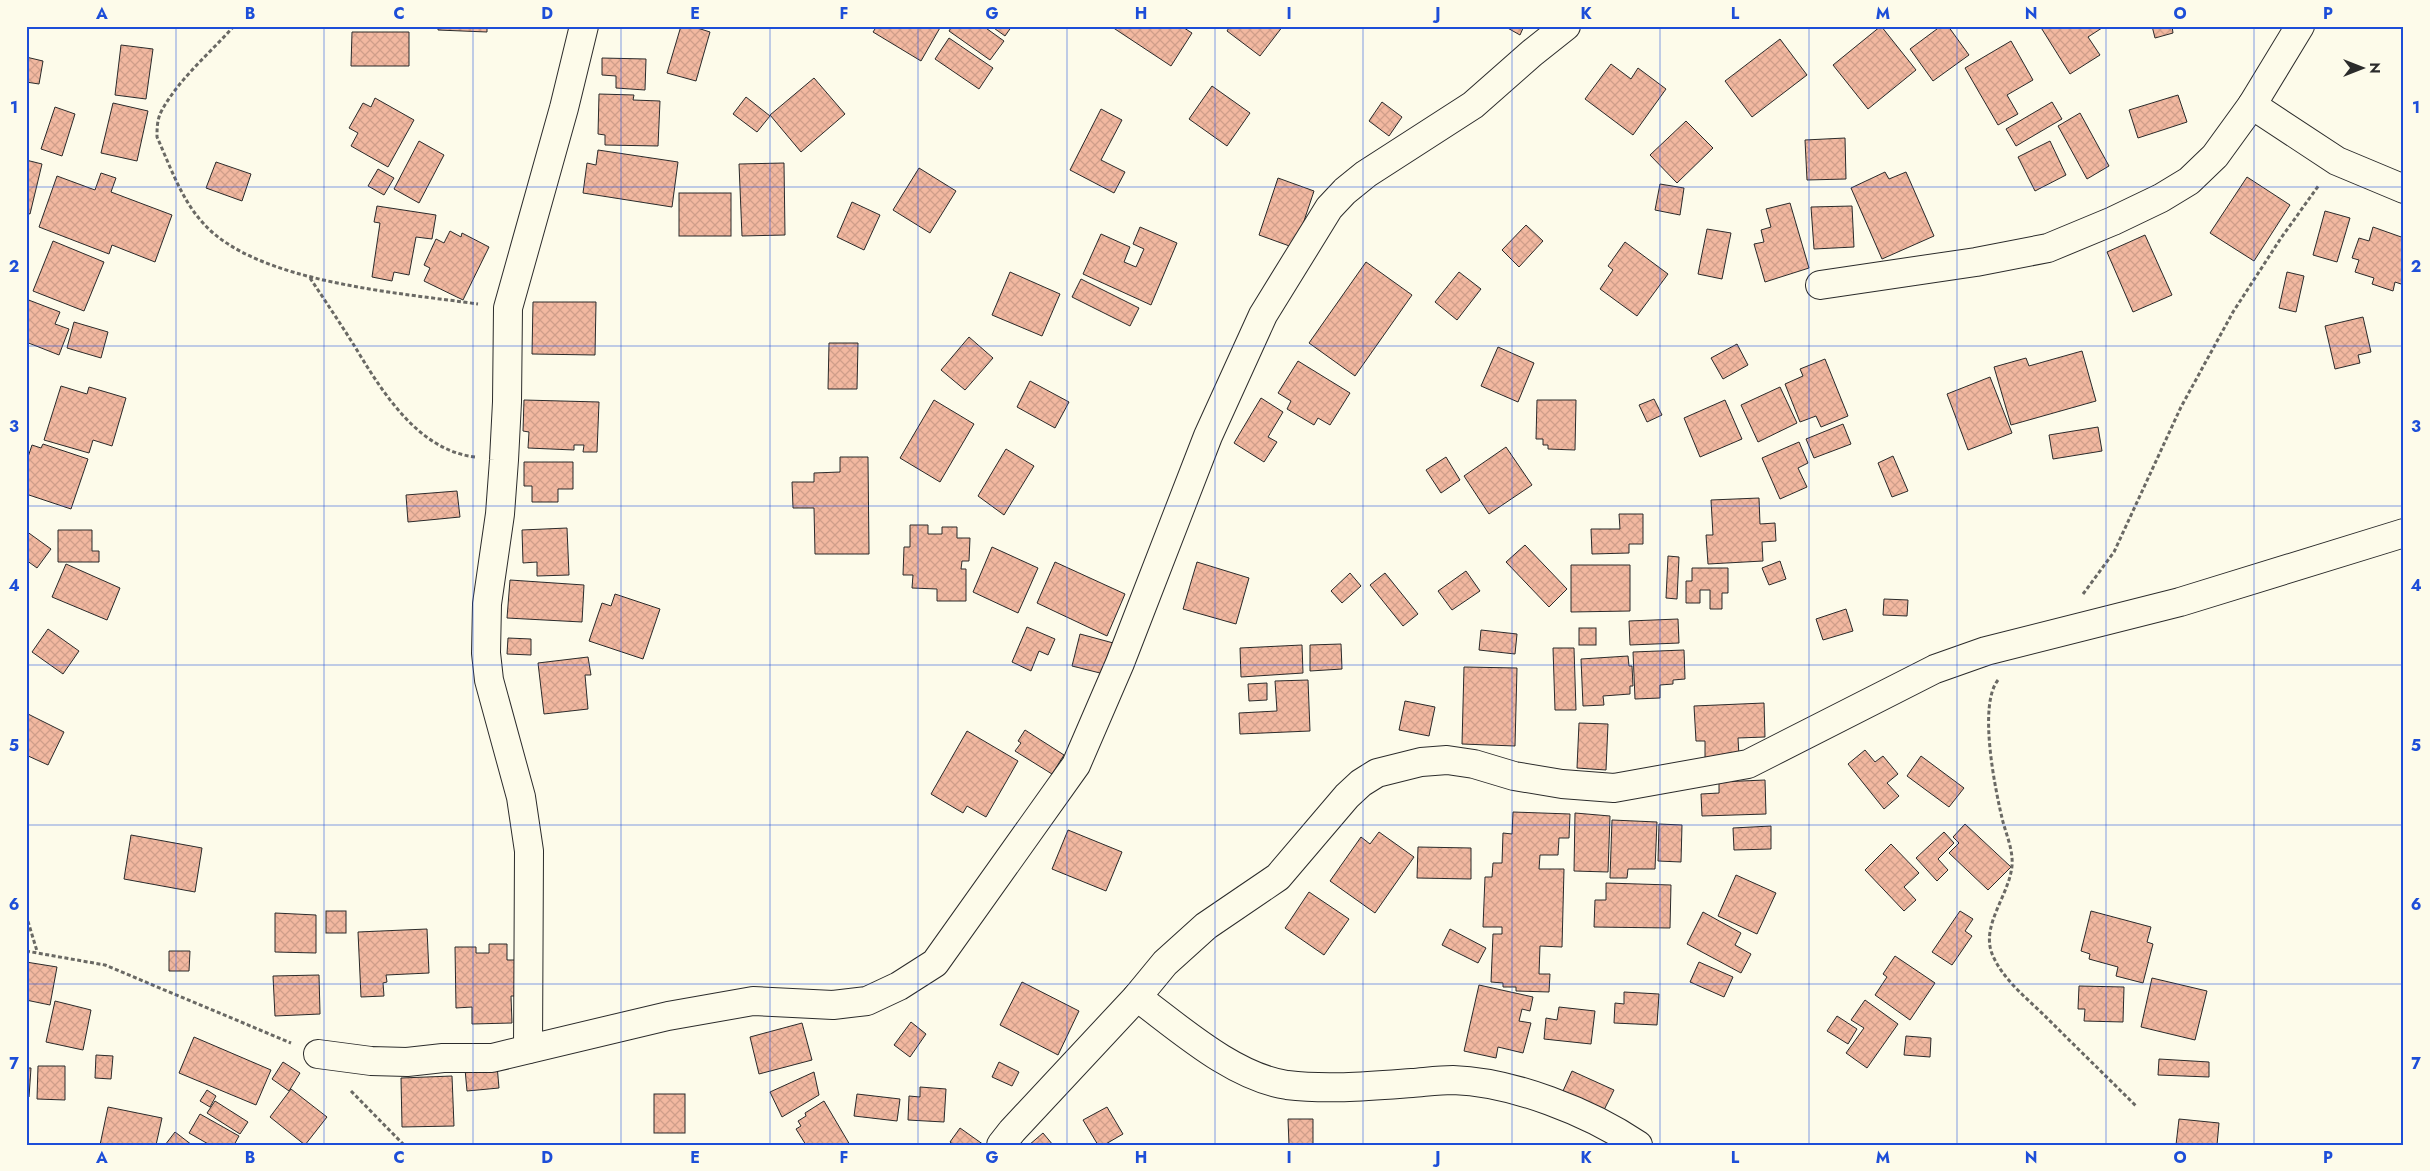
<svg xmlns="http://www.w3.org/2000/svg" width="2430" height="1171" viewBox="0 0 2430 1171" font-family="Jost,sans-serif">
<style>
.building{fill:url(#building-cross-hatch);stroke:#2b2b2b}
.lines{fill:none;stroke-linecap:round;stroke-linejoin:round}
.minor-casing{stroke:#2b2b2b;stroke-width:30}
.path{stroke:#6a6964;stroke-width:3;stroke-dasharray:4 2.5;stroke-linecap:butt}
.minor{stroke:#fdfbea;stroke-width:28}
.grid{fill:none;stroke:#1d4ed8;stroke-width:1;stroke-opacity:0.55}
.neatline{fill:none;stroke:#1d4ed8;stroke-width:2}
.grid-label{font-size:16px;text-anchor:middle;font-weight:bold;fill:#1d4ed8}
</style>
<defs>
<pattern id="building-cross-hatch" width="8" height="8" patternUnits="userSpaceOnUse" patternTransform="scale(1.25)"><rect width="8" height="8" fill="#f2b8a0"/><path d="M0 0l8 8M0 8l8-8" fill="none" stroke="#d09e8a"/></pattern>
</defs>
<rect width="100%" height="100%" fill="#fdfbea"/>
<g class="building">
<polygon points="438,26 487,26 487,32 438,30"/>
<polygon points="681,26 691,26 710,32 696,81 667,73"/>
<polygon points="877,26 941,26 921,61 873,32"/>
<polygon points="952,26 983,26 1004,41 990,60 949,31"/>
<polygon points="991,26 1012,26 1005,36"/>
<polygon points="1181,26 1192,33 1171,66 1112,27"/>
<polygon points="1230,26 1283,26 1260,56 1227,31"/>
<polygon points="1504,26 1524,26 1520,35"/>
<polygon points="1881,26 1916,70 1868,109 1833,65"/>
<polygon points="1941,26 1948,26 1969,55 1933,81 1910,49"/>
<polygon points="2040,26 2105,26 2088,37 2100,55 2070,74"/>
<polygon points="2152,26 2172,26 2173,33 2155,38"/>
<polygon points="352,32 409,32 409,66 351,66"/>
<polygon points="949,38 993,68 979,89 935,59"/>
<polygon points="1780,39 1807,75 1752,117 1725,81"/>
<polygon points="2011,41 2033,80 2007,95 2018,114 1998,125 1965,68"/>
<polygon points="121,45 153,49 146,99 115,95"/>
<polygon points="26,57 43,61 39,84 26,82"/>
<polygon points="602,58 646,59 645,90 616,88 616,76 602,75"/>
<polygon points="1611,64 1631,79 1638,68 1666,89 1633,135 1585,99"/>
<polygon points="814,78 845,114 801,152 770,115"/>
<polygon points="1212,86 1250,113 1227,146 1189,119"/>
<polygon points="599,94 634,95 633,100 660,101 658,146 605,145 605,135 598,134"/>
<polygon points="2178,95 2187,122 2138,138 2129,110"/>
<polygon points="746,97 770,116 757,132 733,114"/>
<polygon points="375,98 414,120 388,167 351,146 358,133 349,128 363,103 371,107"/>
<polygon points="1382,102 1402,117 1389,136 1369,121"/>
<polygon points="2052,102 2062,119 2016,146 2006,129"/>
<polygon points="113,103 148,111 137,161 101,153"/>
<polygon points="55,107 75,114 62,156 41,149"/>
<polygon points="1101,109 1122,120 1101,160 1125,172 1114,193 1070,170"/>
<polygon points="2080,113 2109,166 2087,179 2058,126"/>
<polygon points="1686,121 1713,148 1677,183 1650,155"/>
<polygon points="1845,138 1846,179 1807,180 1805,140"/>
<polygon points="419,141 444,155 419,203 394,189"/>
<polygon points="2050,141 2066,175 2035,191 2018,157"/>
<polygon points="598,150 678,162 672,207 583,193 587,163 596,165"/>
<polygon points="26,160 42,164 30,214 26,213"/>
<polygon points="216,162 251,174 242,201 206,188"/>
<polygon points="784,163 785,235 742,236 739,164"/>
<polygon points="919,168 956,191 930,233 893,210"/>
<polygon points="378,169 394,178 384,195 368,186"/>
<polygon points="1885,172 1889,179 1906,172 1934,236 1882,259 1851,188"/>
<polygon points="101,173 116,178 111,192 172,215 155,262 112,245 109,254 39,227 57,176 95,190"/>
<polygon points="2247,177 2290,205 2254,261 2210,233"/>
<polygon points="1278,178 1314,191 1295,248 1259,235"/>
<polygon points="1660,184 1684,188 1680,215 1655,210"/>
<rect x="679" y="193" width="52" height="43"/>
<polygon points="852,202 880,215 864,250 837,237"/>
<polygon points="1790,203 1809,268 1765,282 1754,244 1764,242 1761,230 1771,227 1766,209"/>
<polygon points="377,206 436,215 432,239 416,237 409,275 394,272 392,281 372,277 380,223 374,222"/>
<polygon points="1852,206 1854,247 1814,249 1811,207"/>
<polygon points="2325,211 2350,218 2337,262 2313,255"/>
<polygon points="1526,225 1543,241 1519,267 1502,250"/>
<polygon points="1140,227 1177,243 1151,305 1083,274 1101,234 1130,247 1124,262 1136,267 1144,249 1133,244"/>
<polygon points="2373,227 2404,238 2404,285 2395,282 2393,291 2372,284 2374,278 2355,272 2359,260 2352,258 2359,238 2369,241"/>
<polygon points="1707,229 1731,233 1722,279 1698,274"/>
<polygon points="450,231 461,237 462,233 489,247 463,300 424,281 430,268 424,265 436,239 444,243"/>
<polygon points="2145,235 2172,295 2133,312 2107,252"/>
<polygon points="53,241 104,262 84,311 33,291"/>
<polygon points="1625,242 1668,274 1637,316 1600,289 1613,270 1608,266"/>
<polygon points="1366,262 1412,295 1355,376 1309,343"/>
<polygon points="1010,272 1060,294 1042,336 992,315"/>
<polygon points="1459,272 1481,289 1457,320 1435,302"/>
<polygon points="2287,272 2304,276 2296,312 2279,308"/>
<polygon points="1081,279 1139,308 1130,326 1072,297"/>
<polygon points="26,299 60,312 55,324 69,329 59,355 26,342"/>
<polygon points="533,302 596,302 595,355 532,354"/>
<polygon points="2363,317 2371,352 2358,355 2360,363 2335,369 2325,326"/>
<polygon points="74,322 108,332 101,358 67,348"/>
<polygon points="969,337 993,358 965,390 941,370"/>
<polygon points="829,343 858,343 857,389 828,389"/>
<polygon points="1737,344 1748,365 1723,379 1711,358"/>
<polygon points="1498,347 1534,363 1518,402 1481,386"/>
<polygon points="2082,351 2096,401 2011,425 1994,367 2026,358 2029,366"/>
<polygon points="1825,359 1848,416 1821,427 1816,416 1800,422 1785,384 1803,376 1800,369"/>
<polygon points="1298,361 1350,393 1330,425 1318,418 1314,425 1287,409 1291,401 1278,393"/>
<polygon points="1990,377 2012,433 1968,450 1947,394"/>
<polygon points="1030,381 1069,402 1055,428 1017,407"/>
<polygon points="61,386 87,394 89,387 126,398 112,446 93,440 89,453 44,440"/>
<polygon points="1780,387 1797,423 1758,442 1741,405"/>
<polygon points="1261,398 1283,412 1268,437 1277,442 1264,462 1234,443"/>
<polygon points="1654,399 1662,415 1647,422 1639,405"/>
<polygon points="524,400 599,402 597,452 583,452 584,445 574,445 574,450 528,448 529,432 523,431"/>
<polygon points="934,400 974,424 940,482 900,458"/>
<polygon points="1537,400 1576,400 1575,450 1548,449 1548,445 1543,445 1543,439 1536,439"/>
<polygon points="1725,400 1742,439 1700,457 1684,418"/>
<polygon points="1843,424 1851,444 1814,458 1806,439"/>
<polygon points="2098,427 2102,451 2053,459 2049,435"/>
<polygon points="1799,442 1808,463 1798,468 1807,487 1780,499 1762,458"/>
<polygon points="43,444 88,459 71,509 26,494 26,463 32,445 41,448"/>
<polygon points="1506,447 1532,485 1489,514 1464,476"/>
<polygon points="1006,449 1034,466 1004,515 978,496"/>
<polygon points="1893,456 1908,491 1892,497 1878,463"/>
<polygon points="840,457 868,457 869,554 815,554 814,508 793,508 792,482 814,482 814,473 840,472"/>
<polygon points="1446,457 1460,480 1441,493 1426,470"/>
<polygon points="524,462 573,462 573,489 558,489 558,502 532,502 532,486 524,486"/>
<polygon points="457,491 460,517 408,522 406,495"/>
<polygon points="1759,498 1760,524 1775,523 1776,541 1762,542 1763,561 1708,564 1706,535 1713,535 1711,500"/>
<polygon points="1619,514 1643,514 1643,544 1629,544 1629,553 1592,554 1591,529 1620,529"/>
<polygon points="910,525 928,525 928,534 942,534 942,527 957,527 957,538 970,538 969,561 962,561 961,569 966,569 966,601 937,601 937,589 912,588 913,575 903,575 904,547 910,547"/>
<polygon points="567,528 569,575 537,576 537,562 523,563 522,530"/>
<polygon points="58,530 92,530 92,551 99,551 99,562 58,562"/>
<polygon points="26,531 51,549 37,568 26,560"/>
<polygon points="1525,545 1567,589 1549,607 1506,562"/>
<polygon points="992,547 1038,568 1018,613 973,592"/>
<polygon points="1668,556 1679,557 1677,599 1666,598"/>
<polygon points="1780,561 1786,579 1769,585 1762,568"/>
<polygon points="1055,562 1125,594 1107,636 1037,603"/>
<polygon points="1197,562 1249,578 1236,624 1183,609"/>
<polygon points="66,564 120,588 107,620 52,597"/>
<polygon points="1571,565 1630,565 1630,611 1571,612"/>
<polygon points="1692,568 1728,568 1728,593 1722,593 1722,609 1710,609 1710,590 1700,590 1700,603 1686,603 1686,581 1692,581"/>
<polygon points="1466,571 1480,591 1452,610 1438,591"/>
<polygon points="1350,573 1361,586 1342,603 1331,591"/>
<polygon points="1385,573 1418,614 1403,626 1370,585"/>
<polygon points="510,580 584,585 582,622 507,618"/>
<polygon points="615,594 660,609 643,659 589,641 602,603 611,606"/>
<polygon points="1884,599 1908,600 1907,616 1883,615"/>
<polygon points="1846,609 1853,631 1823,640 1816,619"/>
<polygon points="1678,619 1679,643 1630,645 1629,621"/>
<polygon points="1027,627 1055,639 1048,655 1039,651 1031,671 1012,662"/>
<rect x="1579" y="628" width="17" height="17"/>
<polygon points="48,629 79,651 63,674 32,652"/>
<polygon points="1481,630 1517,634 1515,654 1479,650"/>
<polygon points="1080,634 1117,644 1108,675 1072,666"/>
<polygon points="508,638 531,639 531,655 507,654"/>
<polygon points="1341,644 1342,669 1310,671 1310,645"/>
<polygon points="1302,645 1303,673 1241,677 1240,648"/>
<polygon points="1553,648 1574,648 1576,710 1555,710"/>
<polygon points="1684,650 1685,679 1673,680 1673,684 1660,685 1660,698 1635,699 1633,652"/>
<polygon points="1628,656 1629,666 1632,666 1633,686 1630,686 1630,694 1603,696 1604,705 1583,706 1581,659"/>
<polygon points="588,657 591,675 585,675 588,709 544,714 538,663"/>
<polygon points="1464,667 1517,668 1515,746 1462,744"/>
<polygon points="1308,680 1310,731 1240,734 1239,713 1277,711 1275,681"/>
<polygon points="1267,683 1267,700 1249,701 1248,684"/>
<polygon points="1405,701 1435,707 1429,736 1399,730"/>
<polygon points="1764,703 1765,737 1738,738 1739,756 1705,758 1705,741 1696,741 1694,706"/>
<polygon points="26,713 64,732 48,765 26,755"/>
<polygon points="1579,723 1608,724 1606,770 1577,768"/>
<polygon points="1025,730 1064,755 1052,774 1015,751 1021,743 1018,741"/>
<polygon points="967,731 1018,761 986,817 967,806 963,813 931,794"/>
<polygon points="1865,750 1875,762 1883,756 1898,774 1887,783 1899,796 1884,809 1848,764"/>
<polygon points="1921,756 1964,788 1949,807 1907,776"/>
<polygon points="1765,780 1766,814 1702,816 1701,794 1719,793 1719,782"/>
<polygon points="1513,812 1570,814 1569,838 1559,838 1558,855 1540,855 1539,869 1564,869 1562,947 1540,946 1539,974 1550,974 1549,992 1516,991 1516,987 1503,987 1503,983 1491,982 1493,934 1502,934 1502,927 1483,927 1485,877 1492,877 1493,863 1502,863 1503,833 1512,834"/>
<polygon points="1575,813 1610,816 1608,872 1574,871"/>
<polygon points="1612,820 1657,822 1655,869 1628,869 1627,878 1610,878"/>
<polygon points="1659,824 1682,825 1681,862 1658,861"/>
<polygon points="1965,824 2011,867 1988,890 1949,853 1959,843 1953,837"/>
<polygon points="1771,826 1771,849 1734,850 1733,828"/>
<polygon points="1068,830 1122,852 1106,891 1052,869"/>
<polygon points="1379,832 1414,857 1375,913 1330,881 1361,837 1370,844"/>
<polygon points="1944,832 1954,843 1938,859 1948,870 1937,881 1916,858"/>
<polygon points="131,835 202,848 195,892 124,879"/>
<polygon points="1891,844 1919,873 1904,887 1916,900 1904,911 1865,870"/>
<polygon points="1418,847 1471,848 1471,879 1417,878"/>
<polygon points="1736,875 1776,893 1757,934 1718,916"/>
<polygon points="1606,883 1671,885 1670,928 1594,927 1595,900 1606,900"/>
<polygon points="1309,892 1349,919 1324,955 1285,928"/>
<rect x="326" y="911" width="20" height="22"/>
<polygon points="1960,911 1973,919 1965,931 1972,936 1952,965 1932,952"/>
<polygon points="2091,911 2151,927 2147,942 2153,944 2143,983 2116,976 2118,967 2089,959 2090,954 2081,951"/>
<polygon points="1703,912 1741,933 1735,945 1751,954 1741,973 1687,944"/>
<polygon points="275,913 316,915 316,953 275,952"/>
<polygon points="427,929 429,973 386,975 387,982 383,983 384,996 361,997 358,932"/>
<polygon points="1450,929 1486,948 1478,963 1442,945"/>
<polygon points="489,944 507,944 507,960 520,960 521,996 511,996 512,1023 472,1024 472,1007 456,1008 455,947 476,947 476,953 489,953"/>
<polygon points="169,951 190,951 189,971 169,971"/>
<polygon points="1895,956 1935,983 1910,1020 1875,995 1887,977 1883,974"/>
<polygon points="26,962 57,967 50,1005 26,1000"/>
<polygon points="1699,962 1733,977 1724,997 1690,982"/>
<polygon points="319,975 320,1014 275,1016 273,976"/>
<polygon points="2152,978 2207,991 2195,1040 2141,1027"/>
<polygon points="1022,982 1079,1011 1058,1055 1000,1025"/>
<polygon points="1479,985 1533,997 1530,1011 1522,1009 1519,1021 1531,1023 1523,1053 1498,1047 1496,1058 1464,1051"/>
<polygon points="2079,986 2124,987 2123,1022 2084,1021 2085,1009 2078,1009"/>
<polygon points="1624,992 1659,994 1657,1025 1614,1023 1615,1003 1624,1004"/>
<polygon points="1865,1000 1898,1024 1867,1068 1846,1053 1864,1028 1851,1020"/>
<polygon points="55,1001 91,1010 83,1050 46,1042"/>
<polygon points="1559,1007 1595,1011 1591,1044 1544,1039 1546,1018 1557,1020"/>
<polygon points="1837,1016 1857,1029 1848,1044 1827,1031"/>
<polygon points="911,1022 926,1034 910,1057 894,1045"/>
<polygon points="802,1023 812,1060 759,1074 750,1037"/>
<polygon points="1906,1036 1931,1038 1930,1057 1904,1055"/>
<polygon points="194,1037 271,1070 256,1105 179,1073"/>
<polygon points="96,1055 113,1056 111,1079 95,1078"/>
<polygon points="2159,1059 2209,1062 2209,1077 2158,1075"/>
<polygon points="283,1062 300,1073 289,1091 272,1079"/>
<polygon points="999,1062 1019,1072 1012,1086 992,1077"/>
<polygon points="497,1065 499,1088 467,1091 465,1069"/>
<polygon points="38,1066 65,1066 65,1100 37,1099"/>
<polygon points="26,1068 31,1068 29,1097 26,1096"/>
<polygon points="1572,1071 1614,1090 1604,1110 1563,1091"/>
<polygon points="814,1072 819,1095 782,1117 770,1092"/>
<polygon points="452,1076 454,1126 402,1127 401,1078"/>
<polygon points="920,1087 946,1089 944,1122 908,1120 909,1096 920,1097"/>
<polygon points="291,1089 327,1117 305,1145 270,1117"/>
<polygon points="207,1090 216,1096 210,1107 200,1101"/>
<rect x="654" y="1094" width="31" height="39"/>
<polygon points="857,1094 900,1099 897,1121 854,1116"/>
<polygon points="215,1101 248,1122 240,1134 207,1113"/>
<polygon points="824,1101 850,1145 806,1145 796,1129 801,1126 798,1121 806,1116 805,1113"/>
<polygon points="108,1107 162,1118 156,1145 100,1145"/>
<polygon points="1107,1107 1123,1134 1104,1145 1098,1145 1083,1120"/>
<polygon points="200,1114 239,1136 234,1145 210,1145 189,1133"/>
<polygon points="1288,1119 1313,1119 1313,1145 1289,1145"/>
<polygon points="2179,1119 2219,1123 2217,1145 2176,1145"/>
<polygon points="960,1128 984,1145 954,1145 950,1142"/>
<polygon points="175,1132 192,1145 165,1145"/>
<polygon points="1043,1133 1053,1145 1029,1145"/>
</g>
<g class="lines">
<g class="minor-casing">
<g id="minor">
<polyline points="2252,105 2337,161 2404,189"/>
<polyline points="1820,285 1976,262 2048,248 2113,221 2161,198 2189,181 2215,156 2252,105 2300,26"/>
<path d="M1137,997C1179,1028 1233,1077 1287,1085C1327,1090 1371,1086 1412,1083C1425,1082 1440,1080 1453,1080C1513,1082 1589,1112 1638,1145"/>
<polyline points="528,1049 529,851 521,797 489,680 486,653 487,604 500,514 504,460 507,402 508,308 564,108 584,26"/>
<polyline points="318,1054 371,1061 407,1062 443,1058 492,1058 668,1016 753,1001 833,1005 867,1001 899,986 935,963 1076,765 1120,663 1208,436 1263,315 1329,208 1345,191 1366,174 1473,105 1532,53 1566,26"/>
<polyline points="1001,1145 1012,1131 1137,997 1165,963 1206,926 1278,877 1347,796 1361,783 1377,773 1421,762 1447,760 1474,764 1514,776 1562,784 1614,788 1748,764 1935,669 1986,651 2180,602 2404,533"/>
</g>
</g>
<g class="path">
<path d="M234,26C210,53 179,79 162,110C157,119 157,128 157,137C170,166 182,201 204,224C257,283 402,293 478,304"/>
<path d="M310,278C324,299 338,320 352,342C380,388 416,450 475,457"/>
<polyline points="2083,594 2114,552 2181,407 2233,312 2281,238 2319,185"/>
<path d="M1998,680C1978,705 1995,788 2002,818C2005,831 2011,844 2012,858C2015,890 1978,924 1993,956C2004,981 2029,1000 2048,1019C2077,1048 2107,1077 2137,1107"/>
<polyline points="26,915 37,951"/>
<polyline points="26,951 105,965 291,1043"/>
<polyline points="351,1091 404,1145"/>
</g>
<use href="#minor" class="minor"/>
</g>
<path class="grid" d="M176,26V1145M324,26V1145M473,26V1145M621,26V1145M770,26V1145M918,26V1145M1067,26V1145M1215,26V1145M1363,26V1145M1512,26V1145M1660,26V1145M1809,26V1145M1957,26V1145M2106,26V1145M2254,26V1145M26,187H2404M26,346H2404M26,506H2404M26,665H2404M26,825H2404M26,984H2404"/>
<rect width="2430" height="1171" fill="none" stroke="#fdfbea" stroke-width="55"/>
<g transform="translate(2362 68) rotate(90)" stroke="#fdfbea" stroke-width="4" paint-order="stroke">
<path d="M0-4L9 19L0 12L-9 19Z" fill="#2b2b2b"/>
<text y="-8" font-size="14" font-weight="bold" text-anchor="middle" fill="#2b2b2b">N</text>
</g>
<rect x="28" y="28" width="2374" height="1116" class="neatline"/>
<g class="grid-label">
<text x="102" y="19">A</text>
<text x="250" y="19">B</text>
<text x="399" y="19">C</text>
<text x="547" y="19">D</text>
<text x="695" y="19">E</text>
<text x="844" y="19">F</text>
<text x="992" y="19">G</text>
<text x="1141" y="19">H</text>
<text x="1289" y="19">I</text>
<text x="1438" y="19">J</text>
<text x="1586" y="19">K</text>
<text x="1735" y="19">L</text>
<text x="1883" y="19">M</text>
<text x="2031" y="19">N</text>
<text x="2180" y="19">O</text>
<text x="2328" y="19">P</text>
<text x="14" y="113">1</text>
<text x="2416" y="113">1</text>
<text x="14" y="272">2</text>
<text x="2416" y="272">2</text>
<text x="14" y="432">3</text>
<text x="2416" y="432">3</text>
<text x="14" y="591">4</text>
<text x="2416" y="591">4</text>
<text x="14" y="751">5</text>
<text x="2416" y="751">5</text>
<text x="14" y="910">6</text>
<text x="2416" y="910">6</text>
<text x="14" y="1069">7</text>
<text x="2416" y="1069">7</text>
<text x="102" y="1163">A</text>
<text x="250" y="1163">B</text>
<text x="399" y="1163">C</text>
<text x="547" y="1163">D</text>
<text x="695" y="1163">E</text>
<text x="844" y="1163">F</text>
<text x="992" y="1163">G</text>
<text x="1141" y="1163">H</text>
<text x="1289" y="1163">I</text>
<text x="1438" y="1163">J</text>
<text x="1586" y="1163">K</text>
<text x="1735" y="1163">L</text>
<text x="1883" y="1163">M</text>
<text x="2031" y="1163">N</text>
<text x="2180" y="1163">O</text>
<text x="2328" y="1163">P</text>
</g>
</svg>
